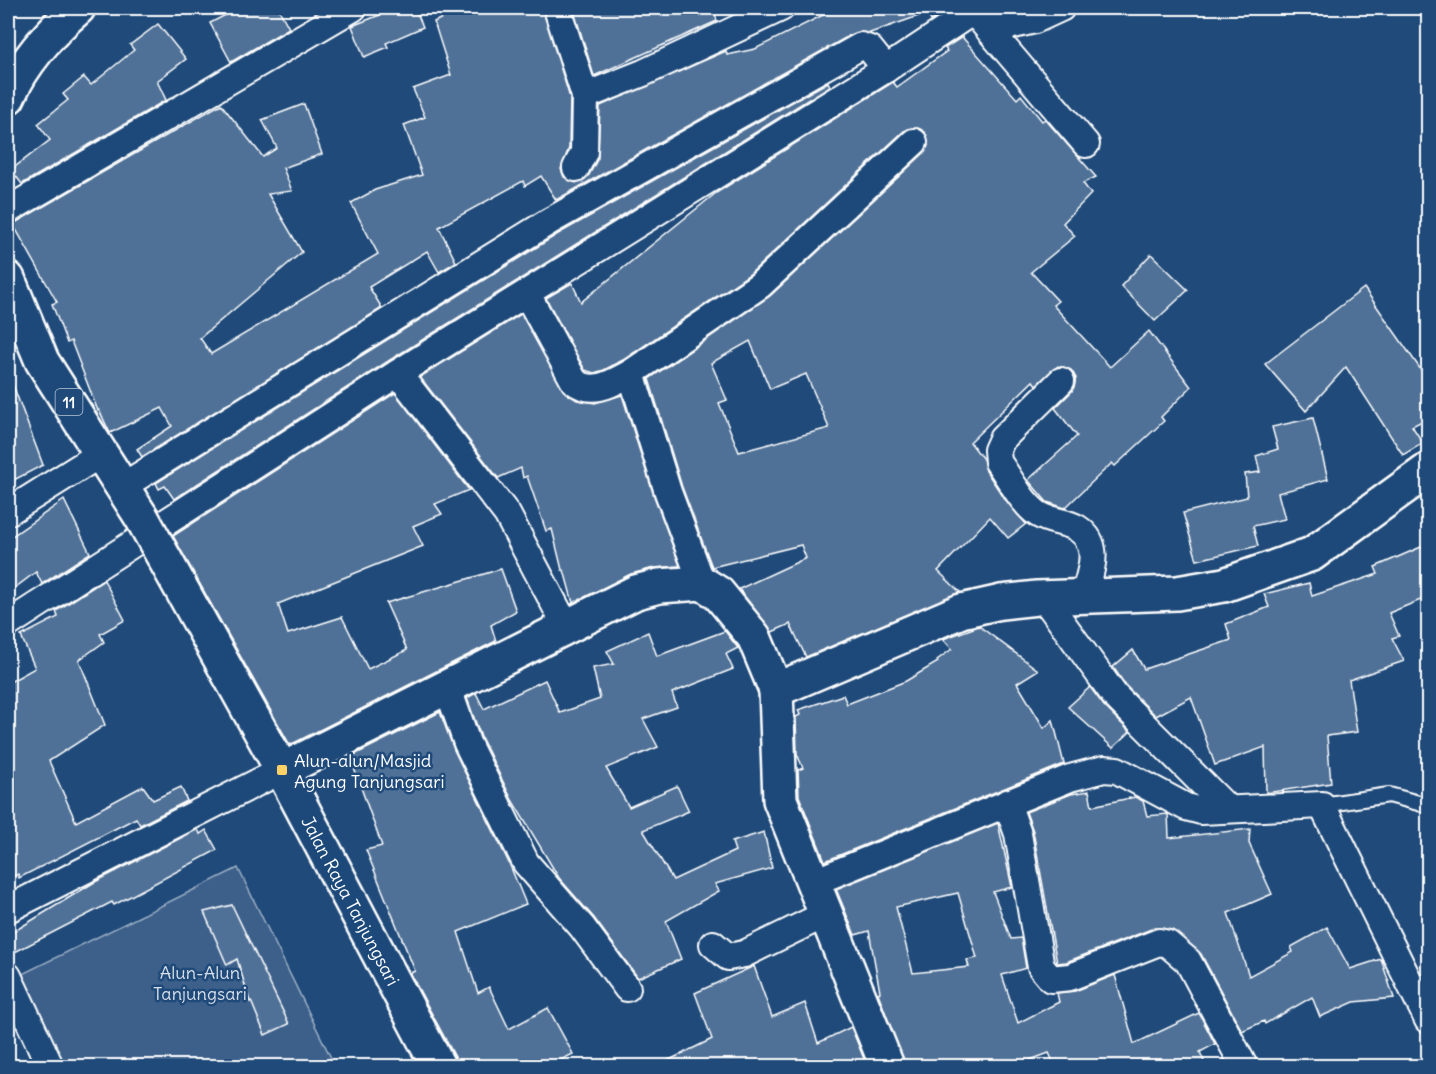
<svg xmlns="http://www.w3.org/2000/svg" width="1436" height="1074" viewBox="0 0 1436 1074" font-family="Delius,sans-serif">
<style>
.green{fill:#3c618b;stroke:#9eb0c5;stroke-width:1.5}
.building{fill:#507197;stroke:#fff;stroke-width:1.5;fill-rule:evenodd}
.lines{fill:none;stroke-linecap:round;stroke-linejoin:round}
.lane-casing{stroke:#fff;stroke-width:18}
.street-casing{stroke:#fff;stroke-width:30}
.secondary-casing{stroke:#fff;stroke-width:38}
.highway-casing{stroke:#fff;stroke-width:38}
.lane{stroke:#1f4a7a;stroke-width:14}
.street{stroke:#1f4a7a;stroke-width:26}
.secondary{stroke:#1f4a7a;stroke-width:33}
.highway{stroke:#1f4a7a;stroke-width:33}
.highway-bridge-casing{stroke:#fff;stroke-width:38;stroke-linecap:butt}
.highway-bridge{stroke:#1f4a7a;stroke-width:33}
.poi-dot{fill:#ffd166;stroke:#1f4a7a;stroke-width:2}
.labels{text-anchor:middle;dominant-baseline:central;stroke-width:5;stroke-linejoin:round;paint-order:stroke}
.shield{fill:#1f4a7a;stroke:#bcc9d7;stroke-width:1.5}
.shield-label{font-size:16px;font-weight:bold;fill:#fff}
.poi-label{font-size:18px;fill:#fff;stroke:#1f4a7a;text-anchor:start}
.street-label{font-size:18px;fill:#fff;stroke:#1f4a7a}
.park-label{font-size:18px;fill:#d8dfe8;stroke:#1f4a7a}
</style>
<rect width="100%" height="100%" fill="#1f4a7a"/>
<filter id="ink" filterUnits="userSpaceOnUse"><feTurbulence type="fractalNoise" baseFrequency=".0167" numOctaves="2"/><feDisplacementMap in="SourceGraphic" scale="12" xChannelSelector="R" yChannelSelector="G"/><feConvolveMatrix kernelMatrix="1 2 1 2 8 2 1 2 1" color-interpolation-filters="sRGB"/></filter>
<g filter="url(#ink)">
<polygon class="green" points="238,868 335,1066 57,1066 14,978"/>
<g class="building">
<polygon points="239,8 278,8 289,28 231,62 210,23"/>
<polygon points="379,8 415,8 423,27 386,43 388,47 364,57 352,26 382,14"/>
<polygon points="463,8 542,8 570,98 569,148 561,169 564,177 576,183 589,175 598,158 600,106 726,51 727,55 755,49 837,8 937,8 942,14 931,21 927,13 870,33 854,33 556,200 541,176 525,186 523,181 439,227 456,262 439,272 427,251 369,287 382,308 142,457 137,449 172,426 162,408 110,433 99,410 98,411 71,341 67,343 52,304 57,302 13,224 221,104 263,157 277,148 262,120 304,104 322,154 283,168 292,191 268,194 302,252 200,338 211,354 378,254 351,203 375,190 422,175 404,125 425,117 413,89 451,75 434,22"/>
<polygon points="573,8 714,8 717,21 594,76"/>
<polygon points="158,24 186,59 157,81 166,100 22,184 11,170 50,140 38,124 68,100 63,94 84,77 91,85 134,50 130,45"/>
<path d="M962,37L1017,99L1021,95L1042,121L1045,119L1096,177L1083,183L1091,194L1063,223L1075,236L1031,272L1058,301L1053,305L1110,367L1149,331L1191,387L1161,417L1164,421L1115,466L1112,463L1065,508L1047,502L1028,480L1077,436L1055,408L1072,391L1076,378L1071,370L1058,366L1036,385L1033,381L970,442L983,459L986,471L1004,498L1026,524L1008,538L990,517L938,571L960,592L806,657L790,624L772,632L739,589L806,558L801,545L712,567L682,487L649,379L770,296L924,153L928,146L925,132L918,128L904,131L751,273L623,360L604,370L594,373L585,370L546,298L572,283L581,302L716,193L893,82L897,87L947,51L945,48ZM750,341L770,389L806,374L829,428L739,452L719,403L727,400L711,363Z"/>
<polygon points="828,82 830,86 390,360 174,499 165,486 159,489 156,483 558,234"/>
<polygon points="1151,254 1188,290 1155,321 1121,286"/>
<polygon points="1364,288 1428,380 1428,418 1412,426 1423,443 1403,455 1346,367 1306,411 1265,364"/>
<polygon points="521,314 566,393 577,400 595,403 622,395 654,496 680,566 654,568 631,574 573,603 564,570 562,570 552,529 546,531 527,476 523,478 521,468 498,478 420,377"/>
<polygon points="8,377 10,377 43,465 8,483"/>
<polygon points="395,393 469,490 435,504 442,514 413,526 423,546 278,604 288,634 342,617 368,669 407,650 386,603 501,569 516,611 491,625 496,641 290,745 173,536"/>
<polygon points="1313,418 1328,479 1278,493 1285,519 1253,526 1258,546 1197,560 1183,513 1247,497 1245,474 1260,472 1256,456 1278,449 1272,427"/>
<polygon points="64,500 90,553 42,584 36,572 8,593 8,539"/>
<polygon points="1428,544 1428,597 1389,613 1399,636 1392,638 1404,661 1349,680 1357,732 1327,736 1331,783 1266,793 1265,747 1215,765 1191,697 1156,716 1126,686 1113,667 1133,650 1144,669 1231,640 1226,624 1269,607 1264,594 1309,583 1312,596 1378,574 1375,567"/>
<polygon points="104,580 125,620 100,634 104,642 79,660 105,725 49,761 76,822 143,786 153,800 181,787 187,801 140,825 136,818 19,878 18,874 8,879 8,683 35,668 21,636 58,617 56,611"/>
<polygon points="979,626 1038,670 1017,683 1044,728 1053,720 1064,764 825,861 799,796 798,770 803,768 797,754 796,717 800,715 798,710 843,695 847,704 906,681 938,662 937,660 952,649 943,639"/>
<polygon points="725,631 738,648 726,654 733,669 672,693 677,707 643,719 658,747 606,768 629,807 677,786 689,811 643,830 673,880 735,851 732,842 764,832 772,868 715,884 719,891 666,921 681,959 638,978 594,918 559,878 512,800 481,737 467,698 476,693 484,709 545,680 560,713 600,699 593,668 614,664 607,651 648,632 657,656"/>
<polygon points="1090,687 1104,706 1130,732 1113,748 1068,707"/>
<polygon points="440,712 454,750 509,863 526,904 458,932 478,993 489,987 509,1029 548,1008 573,1054 549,1066 457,1066 455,1057 410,973 415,971 366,850 382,846 350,757"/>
<polygon points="1089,791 1092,806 1135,797 1143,801 1147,816 1168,814 1169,838 1250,829 1249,843 1272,894 1228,913 1249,976 1293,952 1291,947 1327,927 1350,969 1381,959 1394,998 1354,1002 1320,1017 1312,997 1265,1024 1264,1021 1242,1031 1201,954 1172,930 1154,928 1066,962 1057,963 1033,831 1026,812 1071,794"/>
<path d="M998,823L1012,887L993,892L1011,939L1021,938L1026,968L1002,975L1018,1023L1059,1002L1057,993L1075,991L1115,975L1134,1044L1199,1013L1215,1044L1200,1052L1206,1066H1055L1049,1053L1014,1066H905L878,993L880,992L869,931L855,935L836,889ZM958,893L977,958L967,960L969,967L913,973L896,907Z"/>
<polygon points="198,829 200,834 206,830 217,850 114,905 112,902 9,955 8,935 93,883"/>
<polygon points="232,905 289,1024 265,1035 251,1001 250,1002 237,959 227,965 204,912"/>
<polygon points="754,966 772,1017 805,1003 818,1043 851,1027 867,1066 657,1066 712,1039 695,993"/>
</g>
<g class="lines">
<g class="lane-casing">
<polyline id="lane" points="1322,805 1389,795 1422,804"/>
</g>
<g class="street-casing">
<g id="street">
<polyline points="557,8 585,96 643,73 781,8"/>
<polyline points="997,8 1013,25 1035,20 1061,8"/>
<polyline points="973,11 1086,144"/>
<polyline points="576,168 584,152 585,96"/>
<polyline points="8,210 353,8"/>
<path d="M527,294L574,381C593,396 612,383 631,373L668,492L702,583"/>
<polyline points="398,373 507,514 566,626"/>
<polyline points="631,373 760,285 914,142"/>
<path d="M1061,381L1002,439L997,450L998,462C1010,478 1021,502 1038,514C1050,522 1065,521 1077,528C1103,545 1090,573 1084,596"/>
<polyline points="123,486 550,221 861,46 870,49 886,69"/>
<polyline points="8,512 102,453"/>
<polyline points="1044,598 1115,696 1228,809"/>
<polyline points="8,624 398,373 886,69 978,8"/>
<polyline points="447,686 467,743 526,863 582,927 627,988"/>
<polyline points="1007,803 1018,834 1041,967 1051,979 1070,977 1159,942 1168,944 1188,961 1244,1066"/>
<polyline points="814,882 1070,778 1104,769 1117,770 1186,807 1201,811 1322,805 1428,1020"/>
<polyline points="8,909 282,770"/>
<polyline points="713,944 728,957 744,954 826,914"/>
<polyline points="8,976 50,1066"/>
</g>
</g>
<g class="secondary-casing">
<g id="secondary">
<polyline points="776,690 780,800 887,1066"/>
<polyline points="282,770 636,592 659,586 702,583 718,593 754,637 776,690 961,611 1001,602 1037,598 1177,593 1224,585 1312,554 1428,470"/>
</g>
</g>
<g class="highway-casing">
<g id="highway">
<path d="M8,97C22,64 51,31 78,8"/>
<polyline points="8,279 42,361 142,518"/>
<path id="s1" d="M157,545L282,770L438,1066"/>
</g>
</g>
<use href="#lane" class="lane"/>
<use href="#street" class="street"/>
<use href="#secondary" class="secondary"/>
<use href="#highway" class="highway"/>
<g class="highway-bridge-casing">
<polyline id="highway-bridge" points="142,518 157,545"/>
</g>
<use href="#highway-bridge" class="highway-bridge"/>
</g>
</g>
<rect class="poi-dot" x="276" y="764" width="12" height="12" rx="3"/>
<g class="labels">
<rect class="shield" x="55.5" y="389" width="27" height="26" rx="4.5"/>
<g class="shield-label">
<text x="69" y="402">11</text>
</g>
<g class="poi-label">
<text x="294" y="760">Alun-alun/Masjid<tspan x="294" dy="21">Agung Tanjungsari</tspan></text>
</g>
<g class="street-label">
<text stroke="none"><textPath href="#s1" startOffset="405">Jalan Raya Tanjungsari</textPath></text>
</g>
<g class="park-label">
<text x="200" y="972">Alun-Alun<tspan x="200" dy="21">Tanjungsari</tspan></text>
</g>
</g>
<rect width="1436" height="1074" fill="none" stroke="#1f4a7a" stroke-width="30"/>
<rect x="15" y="15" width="1406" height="1044" fill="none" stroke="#fff" stroke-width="2" filter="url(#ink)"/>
</svg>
